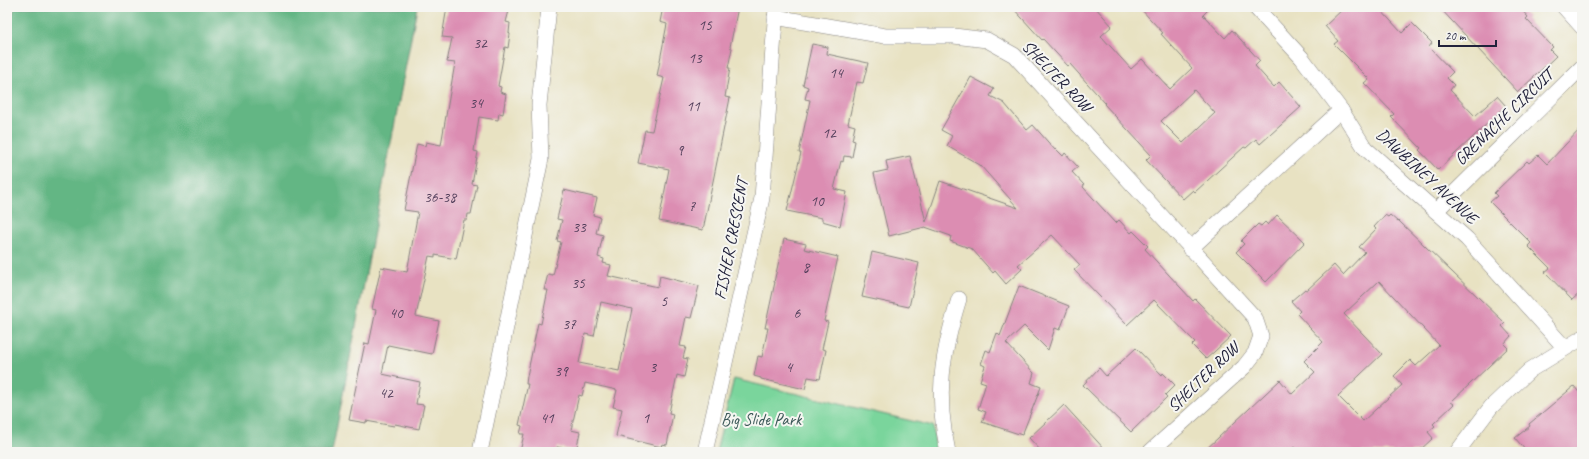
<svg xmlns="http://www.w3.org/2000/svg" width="1589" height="459" viewBox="0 0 1589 459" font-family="Caveat,sans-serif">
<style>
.green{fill:#7ad59c;stroke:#4e7c6c}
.forest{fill:#63b684;stroke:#426c60}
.building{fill:#dc8db2;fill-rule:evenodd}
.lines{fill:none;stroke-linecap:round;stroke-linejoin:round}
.minor-casing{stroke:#85827e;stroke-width:16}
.minor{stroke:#fff;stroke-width:15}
.labels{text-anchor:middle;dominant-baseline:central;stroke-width:4;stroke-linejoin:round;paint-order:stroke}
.number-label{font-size:15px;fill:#503d59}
.street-label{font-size:17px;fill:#22223b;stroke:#f6f6f2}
.park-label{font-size:17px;fill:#3c5858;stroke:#f6f6f2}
</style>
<rect width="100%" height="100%" fill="#f6f6f2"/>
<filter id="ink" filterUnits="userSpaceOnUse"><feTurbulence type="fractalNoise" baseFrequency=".025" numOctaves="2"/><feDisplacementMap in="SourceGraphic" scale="8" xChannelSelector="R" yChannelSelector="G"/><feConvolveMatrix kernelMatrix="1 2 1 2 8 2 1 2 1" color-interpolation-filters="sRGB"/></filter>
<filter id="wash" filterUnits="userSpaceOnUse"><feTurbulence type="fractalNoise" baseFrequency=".012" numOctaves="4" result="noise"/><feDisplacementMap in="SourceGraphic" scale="16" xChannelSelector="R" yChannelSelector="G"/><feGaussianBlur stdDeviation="0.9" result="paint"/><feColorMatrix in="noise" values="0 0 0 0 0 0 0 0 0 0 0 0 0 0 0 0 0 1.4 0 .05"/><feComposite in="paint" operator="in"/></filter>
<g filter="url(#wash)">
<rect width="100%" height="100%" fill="#e8e2c2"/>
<polygon class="green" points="734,379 933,426 936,452 716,452"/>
<polygon class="forest" points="15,7 417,7 332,452 7,452 7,30"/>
<g id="blocks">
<g class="building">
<polygon points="447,7 510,7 506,22 510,23 509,33 510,34 508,48 505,47 498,86 501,87 500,92 506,94 503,114 499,113 498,120 479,117 474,151 478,152 472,184 477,185 471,214 468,214 467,220 464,220 456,259 435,255 435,257 429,256 416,316 439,321 432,354 388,345 382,374 420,382 416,404 424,405 419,429 395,424 394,426 366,421 366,423 349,420 365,343 369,344 376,310 372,309 381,267 407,272 418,212 404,210 417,144 425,146 426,142 441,145 455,63 447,62 452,38 442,37"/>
<polygon points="663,7 738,7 730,47 732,48 728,68 730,68 725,97 730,98 703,230 659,221 669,169 638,163 645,130 652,131 664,78 657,76 667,24 660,22"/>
<path d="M1012,7H1095L1112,26L1101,36L1131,69L1142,59L1170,89L1192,68L1161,34L1163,33L1139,7H1211L1203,15L1225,38L1232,30L1260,61L1255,66L1274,87L1279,82L1301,107L1260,144L1256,139L1246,148L1244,147L1195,192L1193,190L1183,199L1146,160L1151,155L1104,104L1105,103L1070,64L1068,66L1043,39L1042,40ZM1194,90L1215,113L1183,143L1161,121Z"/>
<polygon points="1345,7 1378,7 1402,33 1412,23 1432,43 1429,47 1453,72 1447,78 1454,85 1450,90 1475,116 1497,96 1506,106 1438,170 1419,150 1421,148 1391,117 1394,114 1364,83 1369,79 1334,44 1338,41 1325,26"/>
<polygon points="1439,7 1519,7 1528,17 1526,19 1553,47 1550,50 1556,56 1518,92"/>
<polygon points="812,44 828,47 827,54 868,63 863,83 857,82 848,124 855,126 852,140 855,141 852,157 844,156 843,162 841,161 834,189 847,192 840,226 822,221 822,218 787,211 801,153 799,153 810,100 805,99 808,87 803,85"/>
<polygon points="971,77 994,89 990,96 1004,103 1027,130 1033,125 1055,150 1056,149 1063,156 1065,153 1078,167 1072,172 1084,185 1083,187 1116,223 1119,220 1131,233 1133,231 1148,246 1145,249 1193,301 1195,299 1231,336 1214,352 1206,359 1192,345 1195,342 1154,300 1127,325 1074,270 1080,265 1052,235 1018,265 1022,269 1006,284 995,271 993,273 972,249 950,241 951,236 925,227 889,236 874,173 888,170 886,161 910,156 926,222 940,181 1018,208 980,165 947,146 952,136 941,130"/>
<polygon points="1582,127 1582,291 1572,300 1545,272 1550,268 1528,246 1531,243 1490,202 1497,196 1494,193 1527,161 1529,163 1538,155 1547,164"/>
<path d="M564,190L597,198L593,215L600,217L596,233L603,235L598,257L604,259L603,263L611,265L608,276L658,287L660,276L699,286L691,318L686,317L680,346L686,347L683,358L688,359L684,377L677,375L669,413L673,414L667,445L662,444L661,447L616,436L622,409L613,407L617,390L585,383L582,396L579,395L571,430L580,432L576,451L557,447L556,452L536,450L535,452H520L524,434H520L522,426L519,425L528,384H526L527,376L538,323L541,324L548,290H544L548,274L553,275L561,242L557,241L562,220L557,219ZM601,302L632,309L619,371L579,363L585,334L594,336Z"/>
<polygon points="1277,215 1305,242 1266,282 1236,252 1244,244 1241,241 1258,224 1261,226 1265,222 1268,225"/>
<path d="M1385,215L1388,217L1390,215L1398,222L1399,221L1505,323L1502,326L1511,336L1504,344L1508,348L1451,402L1454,404L1433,424L1435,426L1428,432L1433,438L1418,452H1298L1294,447L1290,452H1203L1280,380L1292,394L1315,372L1304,361L1323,342L1297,314L1300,311L1291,301L1305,289L1307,290L1334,265L1343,275L1365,252L1359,247L1376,229L1374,227ZM1379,281L1439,345L1416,366L1410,360L1394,376L1402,385L1363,421L1338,396L1382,354L1344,314Z"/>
<polygon points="784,239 806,244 804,249 838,257 824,321 828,322 822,349 826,350 820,379 808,377 805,389 761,379 761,378 754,376 758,356 762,357 768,328 765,328 775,282 774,282"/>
<polygon points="872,252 919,263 909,307 862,297"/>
<polygon points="1019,286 1069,306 1060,330 1055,328 1048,350 1024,326 1006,343 1034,373 1031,383 1041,387 1022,435 982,422 986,412 978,409 986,383 980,381 985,366 981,364 986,350 990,352 997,333 1000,336"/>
<polygon points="1136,348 1162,375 1163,373 1175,385 1165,395 1167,397 1131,432 1083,385 1099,368 1106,376"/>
<polygon points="1574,386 1582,396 1582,452 1527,452 1515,438 1530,426 1529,424"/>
<polygon points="1064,405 1107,452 1042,452 1029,438"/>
</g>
</g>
</g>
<g filter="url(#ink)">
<use href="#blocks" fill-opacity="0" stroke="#85827e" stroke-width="1"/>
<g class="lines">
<g class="minor-casing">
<g id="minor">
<polyline points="1255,7 1302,58 1341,110 1365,148 1467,239 1565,348"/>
<polyline points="1564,7 1582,27"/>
<polyline points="775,17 885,36 954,36 987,40 1014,55 1255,318 1261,336 1255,353 1244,367 1150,452"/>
<polyline points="1436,211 1582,67"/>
<polyline points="1190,249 1341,110"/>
<polyline points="480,452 541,159 539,105 549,7"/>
<polyline points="705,452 762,198 776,8"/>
<path d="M948,452C935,394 942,354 959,299"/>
<polyline points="1457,452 1491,407 1530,370 1582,338"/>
</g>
</g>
<use href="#minor" class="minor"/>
</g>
</g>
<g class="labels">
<g class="number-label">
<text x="705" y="25">15</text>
<text x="480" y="43">32</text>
<text x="695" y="58">13</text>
<text x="836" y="73">14</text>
<text x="476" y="103">34</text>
<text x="693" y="106">11</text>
<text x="829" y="133">12</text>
<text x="680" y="150">9</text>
<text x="440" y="197">36-38</text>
<text x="817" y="201">10</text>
<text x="692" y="206">7</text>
<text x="579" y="227">33</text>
<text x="806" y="267">8</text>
<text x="578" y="283">35</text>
<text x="664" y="301">5</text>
<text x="396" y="313">40</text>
<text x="797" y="313">6</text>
<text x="569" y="324">37</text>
<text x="653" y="367">3</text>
<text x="789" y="367">4</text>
<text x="561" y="371">39</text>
<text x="386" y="393">42</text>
<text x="547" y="418">41</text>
<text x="646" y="418">1</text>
</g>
<g class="street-label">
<text transform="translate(1057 76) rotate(46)">SHELTER ROW</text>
<text transform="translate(1504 117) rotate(-44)">GRENACHE CIRCUIT</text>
<text transform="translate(1427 176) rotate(43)">DAWBINEY AVENUE</text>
<text transform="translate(731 239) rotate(-79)">FISHER CRESCENT</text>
<text transform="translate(1203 377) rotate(-44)">SHELTER ROW</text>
</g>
<g class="park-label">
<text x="761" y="419">Big Slide Park</text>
</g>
</g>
<rect width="1589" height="459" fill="none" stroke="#f6f6f2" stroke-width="24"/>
<path d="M1439 40v6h57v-6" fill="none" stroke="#22223b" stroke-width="2"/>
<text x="1445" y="40" font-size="12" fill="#22223b" stroke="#f6f6f2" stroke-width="3" paint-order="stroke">20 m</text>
</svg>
